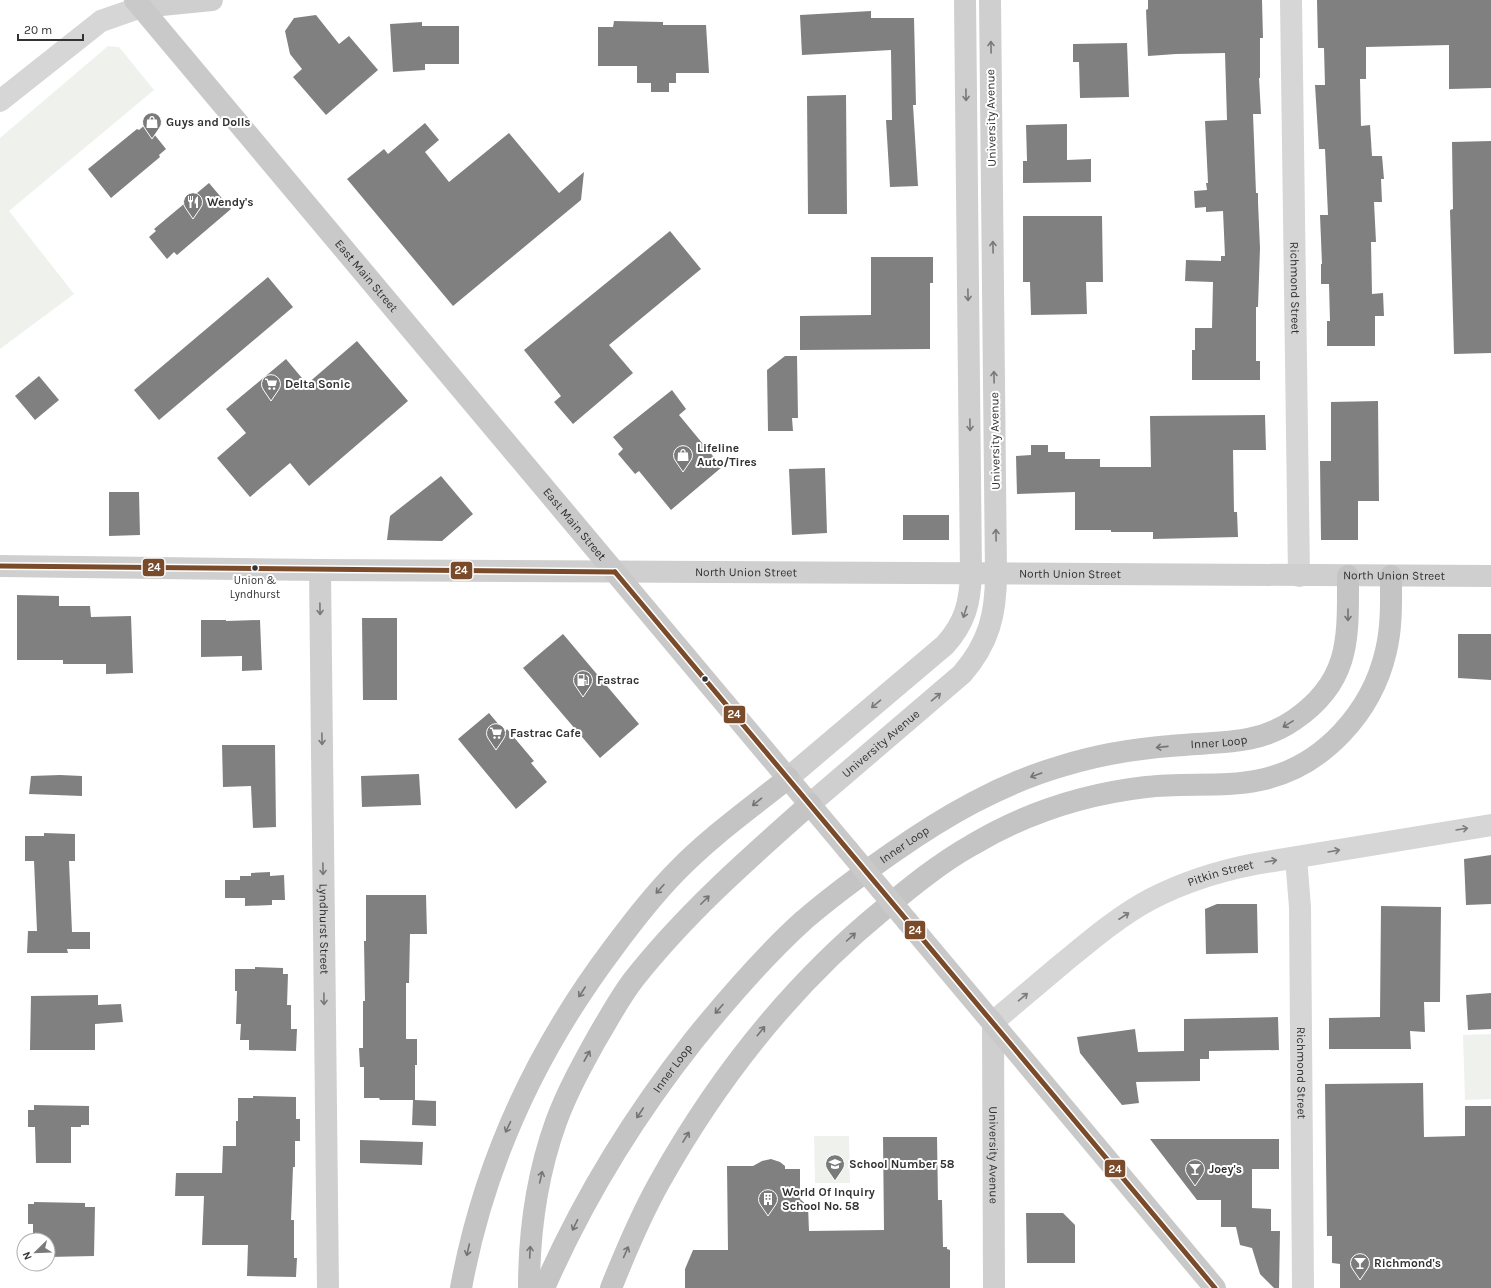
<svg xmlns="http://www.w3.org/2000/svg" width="1491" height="1288" viewBox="0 0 1491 1288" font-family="Karla,sans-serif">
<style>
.green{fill:#eff2ec}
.building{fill:#808080}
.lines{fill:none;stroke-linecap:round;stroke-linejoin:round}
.street{stroke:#d6d6d6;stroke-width:22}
.secondary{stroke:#cfcfcf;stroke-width:22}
.primary{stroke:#c9c9c9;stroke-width:22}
.highway{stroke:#c4c4c4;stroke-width:22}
.primary-bridge{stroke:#c9c9c9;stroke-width:22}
.bus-1-casing{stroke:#fff;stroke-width:8}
.bus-1{stroke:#7a4b2a;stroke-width:5}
.oneway{stroke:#797979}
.oneway2{stroke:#747474}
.oneway3{stroke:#7c7c7c}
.bus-dot{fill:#323232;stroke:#fff;stroke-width:1.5}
.labels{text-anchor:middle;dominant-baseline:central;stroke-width:4;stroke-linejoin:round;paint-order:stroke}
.bus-label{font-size:11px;fill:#323232;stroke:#fff}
.street-label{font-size:12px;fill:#323232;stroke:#fff}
.poi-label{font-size:12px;font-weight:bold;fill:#323232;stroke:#fff;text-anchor:start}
.line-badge{stroke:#fff;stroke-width:1.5}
.badge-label{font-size:11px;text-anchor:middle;font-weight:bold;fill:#fff}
</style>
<rect width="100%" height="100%" fill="#fff"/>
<g class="green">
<polygon points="108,46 119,47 154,90 9,211 74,294 0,349 0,138"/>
<polygon points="1491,1034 1491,1099 1465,1100 1463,1035"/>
<polygon points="814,1136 849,1136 850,1183 815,1183"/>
</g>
<g class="building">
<polygon points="1148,0 1262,0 1263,38 1260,38 1260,78 1259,78 1261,114 1253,114 1256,193 1258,193 1258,202 1260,248 1258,307 1256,307 1256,361 1260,361 1260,380 1192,380 1192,350 1195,350 1195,328 1212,328 1213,282 1185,281 1186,260 1221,261 1221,256 1225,256 1223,211 1206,212 1206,207 1195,208 1194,191 1207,190 1206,183 1208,183 1205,121 1227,120 1225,53 1176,54 1148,56 1146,10 1148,9"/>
<polygon points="1317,0 1491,0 1491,88 1449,89 1449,45 1366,47 1366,79 1360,79 1361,126 1370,125 1372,156 1382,156 1384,179 1381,179 1382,202 1374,202 1376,242 1371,242 1372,294 1383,293 1384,316 1375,316 1375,346 1327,346 1327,321 1330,321 1329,284 1321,284 1321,264 1322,264 1320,215 1328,215 1325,149 1319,149 1315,85 1325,85 1324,48 1318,48"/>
<polygon points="871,11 871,18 914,18 916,105 913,105 918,186 890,187 886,120 892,120 891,50 802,55 800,15"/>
<polygon points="316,15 339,44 349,36 378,70 326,115 293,77 302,69 290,54 285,31 294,18"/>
<polygon points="614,21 663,22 663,25 706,25 709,73 676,73 676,83 669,83 669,92 651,92 651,83 637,83 637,66 598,66 598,27 613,27"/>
<polygon points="422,22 422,26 459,26 459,64 425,64 425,70 393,72 390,24"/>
<polygon points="1127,43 1129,97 1080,98 1079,62 1073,62 1073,44"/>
<polygon points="846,95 847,214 808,214 807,96"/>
<polygon points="425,123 439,140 425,152 449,182 509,133 559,193 584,172 581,200 453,306 347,179 384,149 388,154"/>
<polygon points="146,124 166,149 159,155 160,157 111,198 88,169 137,129 139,130"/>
<polygon points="1067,124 1067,160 1091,159 1091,182 1023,183 1023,161 1027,161 1026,125"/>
<polygon points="1491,141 1491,353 1454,354 1450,210 1453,209 1452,142"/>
<polygon points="209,183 231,209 177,255 174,252 167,259 149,237 156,231 154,229"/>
<polygon points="1023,216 1102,216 1103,282 1086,282 1087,314 1031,315 1030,282 1023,282"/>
<polygon points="670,231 701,269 609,345 633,373 573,424 554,402 561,396 524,350"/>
<polygon points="871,257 933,257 933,283 930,283 930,349 800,350 800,316 871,315"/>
<polygon points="268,277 293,307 159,420 134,390"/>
<polygon points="357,341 408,401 309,486 290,463 250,497 217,458 246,433 226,409 286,359 307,384"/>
<polygon points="785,356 797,356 798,418 792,418 793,431 768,431 767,370"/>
<polygon points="39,376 59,400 35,420 15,396"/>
<polygon points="672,390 686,409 679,415 722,467 671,510 639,471 635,474 618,454 623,449 613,437"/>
<polygon points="1378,401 1379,501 1358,501 1358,540 1321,540 1320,461 1331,461 1331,402"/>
<polygon points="1265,415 1266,450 1233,450 1234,512 1237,512 1238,537 1153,539 1153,532 1111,532 1111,530 1075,530 1075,492 1017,494 1016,456 1031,455 1031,445 1048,445 1048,452 1065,452 1065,459 1100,459 1100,467 1151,467 1150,416"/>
<polygon points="825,468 827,533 792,535 789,469"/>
<polygon points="441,476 473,514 442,541 387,540 390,516"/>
<polygon points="109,492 139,492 140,535 109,536"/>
<rect x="903" y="515" width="46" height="25"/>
<polygon points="17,595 59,596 59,606 90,606 91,617 131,616 133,673 106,674 106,664 63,664 63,660 17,660"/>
<polygon points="362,618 397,618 397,700 363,700"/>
<polygon points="201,620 226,620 226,621 260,620 262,670 242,671 242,656 201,657"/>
<polygon points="563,634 639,724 600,758 523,668"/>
<polygon points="1458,634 1491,634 1491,680 1458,678"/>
<polygon points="489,713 505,732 507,729 534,761 531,763 547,782 516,809 458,739"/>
<polygon points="222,745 275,745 276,827 253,828 251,786 223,787"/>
<polygon points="419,774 421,805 362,807 361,776"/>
<polygon points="60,775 82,776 82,796 29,794 31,776"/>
<polygon points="44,833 75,834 75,861 69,861 72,932 90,932 90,949 67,949 68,953 27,953 28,931 37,931 34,861 25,861 25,836 44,836"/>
<polygon points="1491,855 1491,904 1466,905 1464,859"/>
<polygon points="270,872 270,876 284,875 285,900 272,900 272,905 245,906 245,898 225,898 225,880 240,880 240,876 251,876 251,873"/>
<polygon points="366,895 426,895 427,934 410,934 409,983 406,983 406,1039 417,1039 417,1065 415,1065 415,1100 436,1101 436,1126 412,1125 413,1100 380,1100 379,1098 364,1098 364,1067 360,1067 359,1048 363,1048 363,1001 365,1001 364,941 366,941"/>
<polygon points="1217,904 1257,904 1258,953 1206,954 1205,909"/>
<polygon points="1381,906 1441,907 1440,1002 1424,1002 1425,1032 1410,1031 1411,1049 1329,1049 1329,1018 1380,1017"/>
<polygon points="255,967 283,968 283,974 288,974 287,1005 291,1005 291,1029 297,1029 296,1051 249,1050 249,1040 240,1040 241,1024 236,1024 237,991 235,991 235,969 255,969"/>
<polygon points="1491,993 1491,1029 1468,1030 1466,995"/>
<polygon points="98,995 98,1005 121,1004 123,1022 95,1024 95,1050 30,1050 31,996"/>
<polygon points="1278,1017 1279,1050 1209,1051 1209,1059 1200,1059 1200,1081 1136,1082 1139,1103 1122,1105 1080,1053 1077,1037 1135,1029 1138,1052 1184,1051 1184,1019"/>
<polygon points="1423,1083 1424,1137 1465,1136 1465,1106 1491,1106 1491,1288 1340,1288 1340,1264 1332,1263 1332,1236 1327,1236 1325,1084"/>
<polygon points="253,1096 296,1097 296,1119 300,1119 300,1141 295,1141 295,1167 293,1167 291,1220 294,1220 294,1258 297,1258 296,1277 247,1276 248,1245 202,1245 204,1196 175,1196 176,1173 222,1173 223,1146 236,1146 236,1121 238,1121 238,1098 253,1098"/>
<polygon points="34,1105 89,1106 89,1125 81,1125 81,1127 71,1127 71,1163 36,1163 35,1127 28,1127 28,1110 34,1110"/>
<polygon points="883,1137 937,1137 938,1200 942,1200 943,1247 947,1247 947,1249 950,1250 950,1288 685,1288 685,1269 693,1250 728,1250 727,1166 753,1166 762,1161 771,1159 780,1162 785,1166 785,1169 800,1169 800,1199 808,1206 809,1231 884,1230"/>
<polygon points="1150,1139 1279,1139 1279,1169 1252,1169 1252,1208 1271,1209 1271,1231 1280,1231 1279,1288 1274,1288 1260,1274 1252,1248 1240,1245 1236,1227 1221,1227 1221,1200 1197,1200"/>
<polygon points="360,1140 423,1142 422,1165 360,1163"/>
<polygon points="34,1202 85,1203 85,1207 95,1207 94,1256 48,1257 48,1240 33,1240 33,1224 28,1224 28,1204 34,1204"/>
<polygon points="1026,1213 1063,1213 1075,1225 1075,1263 1027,1263"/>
</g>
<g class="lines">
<g class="street">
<path id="s1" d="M1291,0L1299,576"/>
<polyline points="0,101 101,21 141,7"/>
<path id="s2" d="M1296,858L1300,907L1303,1288"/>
<path id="s3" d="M993,1022C1016,1003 1039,983 1063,963C1091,940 1119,916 1151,899C1184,882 1219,871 1255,864L1491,825"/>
</g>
<g class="secondary">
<polyline points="141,7 212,0"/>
<path id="s4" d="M0,566L320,570L1491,576"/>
<path id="s5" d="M320,570L328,1288"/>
<path d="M788,778L945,645C965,623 970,603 971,574L965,0"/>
<path id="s6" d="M810,804L962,674C989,643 996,614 996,574L990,0"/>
<path id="s7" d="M993,1022L994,1288"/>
</g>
<g class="primary">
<path id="s8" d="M135,0L848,850"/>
<polyline points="907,921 1215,1288"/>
</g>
<g class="highway">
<path d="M461,1288C484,1162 537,1049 614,947C634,920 654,894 678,870C711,836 751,808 788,778"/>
<path d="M529,1288C529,1232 537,1175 556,1122C567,1092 582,1065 597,1038C609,1018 620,997 634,979C686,913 748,859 810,804"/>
<path id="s9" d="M544,1288C583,1199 634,1116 694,1040C728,998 764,956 804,920C832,896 862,874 892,853C945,816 1000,784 1062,766C1097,755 1134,749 1170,746C1214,741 1255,747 1294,720C1351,681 1348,638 1348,576"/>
<path d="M611,1288C625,1253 640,1217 659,1183C717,1079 791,985 884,909C912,886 940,863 972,845C1024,814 1085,794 1146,787C1184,782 1223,788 1260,780C1323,767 1372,712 1386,651C1392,626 1391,601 1391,576"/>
</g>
<polyline class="primary-bridge" points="848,850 907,921"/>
<g class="bus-1-casing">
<g id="bus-1">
<polyline points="0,566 615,572"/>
<polyline points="615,572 1215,1288"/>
</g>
</g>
<use href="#bus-1" class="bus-1"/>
</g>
<defs><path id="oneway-shaft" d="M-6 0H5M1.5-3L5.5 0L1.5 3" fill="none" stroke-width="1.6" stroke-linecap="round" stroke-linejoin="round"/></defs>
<g class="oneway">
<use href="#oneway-shaft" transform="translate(991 47) rotate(-91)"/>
<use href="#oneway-shaft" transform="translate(966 95) rotate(89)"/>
<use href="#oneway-shaft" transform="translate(993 247) rotate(-91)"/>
<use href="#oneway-shaft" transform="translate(968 295) rotate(89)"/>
<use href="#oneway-shaft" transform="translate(994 377) rotate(-91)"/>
<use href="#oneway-shaft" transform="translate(970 425) rotate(89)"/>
<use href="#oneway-shaft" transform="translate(996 535) rotate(-91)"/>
<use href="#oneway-shaft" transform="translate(320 609) rotate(89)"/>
<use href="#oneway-shaft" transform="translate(965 612) rotate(108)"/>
<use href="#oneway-shaft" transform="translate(936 697) rotate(-40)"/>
<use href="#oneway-shaft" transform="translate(876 704) rotate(140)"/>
<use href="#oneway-shaft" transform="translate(322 739) rotate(89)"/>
<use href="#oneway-shaft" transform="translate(323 869) rotate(89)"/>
<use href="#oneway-shaft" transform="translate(324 999) rotate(89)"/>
</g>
<g class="oneway2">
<use href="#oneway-shaft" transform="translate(1348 615) rotate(90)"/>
<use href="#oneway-shaft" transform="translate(1288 724) rotate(149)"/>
<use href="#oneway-shaft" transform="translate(1162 747) rotate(174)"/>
<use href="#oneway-shaft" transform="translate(1036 775) rotate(160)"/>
<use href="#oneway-shaft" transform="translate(757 802) rotate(141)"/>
<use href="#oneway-shaft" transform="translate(660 889) rotate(132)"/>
<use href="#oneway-shaft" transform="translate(705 900) rotate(-45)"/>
<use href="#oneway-shaft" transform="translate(851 937) rotate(-42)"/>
<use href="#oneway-shaft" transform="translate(582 992) rotate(123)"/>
<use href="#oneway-shaft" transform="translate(719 1009) rotate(131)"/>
<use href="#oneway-shaft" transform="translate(761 1031) rotate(-51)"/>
<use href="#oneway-shaft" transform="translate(587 1056) rotate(-61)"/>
<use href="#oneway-shaft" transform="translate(640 1113) rotate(123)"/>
<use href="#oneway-shaft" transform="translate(508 1127) rotate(115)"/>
<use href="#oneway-shaft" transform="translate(686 1137) rotate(-58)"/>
<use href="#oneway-shaft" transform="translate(541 1177) rotate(-77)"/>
<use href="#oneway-shaft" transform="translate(575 1225) rotate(116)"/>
<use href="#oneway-shaft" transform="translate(468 1250) rotate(103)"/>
<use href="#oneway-shaft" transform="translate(530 1252) rotate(-87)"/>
<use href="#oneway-shaft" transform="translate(626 1252) rotate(-66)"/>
</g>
<g class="oneway3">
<use href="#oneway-shaft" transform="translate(1462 829) rotate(-9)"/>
<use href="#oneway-shaft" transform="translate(1334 851) rotate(-10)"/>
<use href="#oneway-shaft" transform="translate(1271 861) rotate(-9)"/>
<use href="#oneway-shaft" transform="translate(1124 916) rotate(-33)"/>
<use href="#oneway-shaft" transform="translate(1023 997) rotate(-40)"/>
</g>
<defs>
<g id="shop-pin" transform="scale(1)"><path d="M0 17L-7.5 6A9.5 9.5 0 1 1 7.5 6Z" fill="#7a7a7a" stroke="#fff"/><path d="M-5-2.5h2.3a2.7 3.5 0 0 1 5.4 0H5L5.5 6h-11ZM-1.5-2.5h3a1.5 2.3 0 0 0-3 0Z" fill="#fff"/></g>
<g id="restaurant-pin" transform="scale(1)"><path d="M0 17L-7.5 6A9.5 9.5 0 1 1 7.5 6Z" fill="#7a7a7a" stroke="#fff"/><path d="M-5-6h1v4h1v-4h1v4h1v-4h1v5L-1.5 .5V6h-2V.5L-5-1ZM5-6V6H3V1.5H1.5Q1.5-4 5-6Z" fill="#fff"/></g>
<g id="supermarket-pin" transform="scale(1)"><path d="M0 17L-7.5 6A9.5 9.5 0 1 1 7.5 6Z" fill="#7a7a7a" stroke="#fff"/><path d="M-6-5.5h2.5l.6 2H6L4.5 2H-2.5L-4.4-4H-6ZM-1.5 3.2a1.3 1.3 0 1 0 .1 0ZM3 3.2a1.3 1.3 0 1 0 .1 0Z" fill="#fff"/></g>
<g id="fuel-pin" transform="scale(1)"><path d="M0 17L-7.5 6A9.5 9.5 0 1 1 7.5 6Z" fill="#7a7a7a" stroke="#fff"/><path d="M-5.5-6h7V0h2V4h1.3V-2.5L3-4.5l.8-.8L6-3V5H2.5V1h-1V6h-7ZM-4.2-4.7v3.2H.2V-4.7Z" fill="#fff"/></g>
<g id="school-pin" transform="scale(1)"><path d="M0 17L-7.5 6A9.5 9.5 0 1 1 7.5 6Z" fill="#7a7a7a" stroke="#fff"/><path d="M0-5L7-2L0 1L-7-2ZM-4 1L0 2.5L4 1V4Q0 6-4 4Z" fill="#fff"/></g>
<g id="bar-pin" transform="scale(1)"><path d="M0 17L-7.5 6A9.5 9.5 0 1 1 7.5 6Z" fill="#7a7a7a" stroke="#fff"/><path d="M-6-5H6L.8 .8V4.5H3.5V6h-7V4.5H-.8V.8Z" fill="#fff"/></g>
<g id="building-pin" transform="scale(1)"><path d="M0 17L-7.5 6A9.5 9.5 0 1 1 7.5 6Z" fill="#7a7a7a" stroke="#fff"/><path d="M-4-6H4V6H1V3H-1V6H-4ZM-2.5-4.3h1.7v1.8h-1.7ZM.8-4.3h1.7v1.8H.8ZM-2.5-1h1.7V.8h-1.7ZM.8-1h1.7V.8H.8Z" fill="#fff"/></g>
</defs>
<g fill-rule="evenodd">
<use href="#shop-pin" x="152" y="122"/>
<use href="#restaurant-pin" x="193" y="202"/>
<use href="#supermarket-pin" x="271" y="384"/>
<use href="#shop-pin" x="683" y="455"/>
<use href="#fuel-pin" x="583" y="680"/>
<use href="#supermarket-pin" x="496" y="733"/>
<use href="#school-pin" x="835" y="1164"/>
<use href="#bar-pin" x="1195" y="1169"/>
<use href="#building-pin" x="768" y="1199"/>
<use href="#bar-pin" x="1360" y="1263"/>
</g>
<g class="bus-dot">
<circle cx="255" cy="568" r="3.5"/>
<circle cx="705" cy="679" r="3.5"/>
</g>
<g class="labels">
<g class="bus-label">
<text x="255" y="580">Union &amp;<tspan x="255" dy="14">Lyndhurst</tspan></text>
</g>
<g class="street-label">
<text transform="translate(991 118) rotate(-91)">University Avenue</text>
<text stroke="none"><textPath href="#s8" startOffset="360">East Main Street</textPath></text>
<text stroke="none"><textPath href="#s1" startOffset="288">Richmond Street</textPath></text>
<text transform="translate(995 441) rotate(-91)">University Avenue</text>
<text stroke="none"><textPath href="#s8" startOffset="684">East Main Street</textPath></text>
<text stroke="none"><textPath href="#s4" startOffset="746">North Union Street</textPath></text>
<text stroke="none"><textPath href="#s4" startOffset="1070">North Union Street</textPath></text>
<text stroke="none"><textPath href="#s4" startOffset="1394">North Union Street</textPath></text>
<text stroke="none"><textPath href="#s9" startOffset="915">Inner Loop</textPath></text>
<text stroke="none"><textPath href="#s6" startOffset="93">University Avenue</textPath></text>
<text stroke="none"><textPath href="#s9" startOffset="579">Inner Loop</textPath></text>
<text stroke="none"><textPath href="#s3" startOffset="275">Pitkin Street</textPath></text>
<text stroke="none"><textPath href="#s5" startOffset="359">Lyndhurst Street</textPath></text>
<text stroke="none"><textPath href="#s9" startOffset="255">Inner Loop</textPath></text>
<text stroke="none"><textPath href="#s2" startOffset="215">Richmond Street</textPath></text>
<text stroke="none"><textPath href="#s7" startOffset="133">University Avenue</textPath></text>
</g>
<g class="poi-label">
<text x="166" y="122">Guys and Dolls</text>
<text x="207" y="202">Wendy's</text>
<text x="285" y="384">Delta Sonic</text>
<text x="697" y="448">Lifeline<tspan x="697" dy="14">Auto/Tires</tspan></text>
<text x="597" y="680">Fastrac</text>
<text x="510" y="733">Fastrac Cafe</text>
<text x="849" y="1164">School Number 58</text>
<text x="1209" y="1169">Joey's</text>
<text x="782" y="1192">World Of Inquiry<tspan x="782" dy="14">School No. 58</tspan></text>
<text x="1374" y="1263">Richmond's</text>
</g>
</g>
<g class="line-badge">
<rect x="142" y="558" width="23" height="19" rx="4" fill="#7a4b2a"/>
<rect x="450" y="561" width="23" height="19" rx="4" fill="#7a4b2a"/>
<rect x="723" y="705" width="23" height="19" rx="4" fill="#7a4b2a"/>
<rect x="904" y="920" width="22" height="20" rx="4" fill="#7a4b2a"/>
<rect x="1104" y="1159" width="22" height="19" rx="4" fill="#7a4b2a"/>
</g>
<g class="badge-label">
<text x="154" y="571">24</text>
<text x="461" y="574">24</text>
<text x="734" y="718">24</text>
<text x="915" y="934">24</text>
<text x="1115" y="1173">24</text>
</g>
<g transform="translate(36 1252) rotate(247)"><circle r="19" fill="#ffffff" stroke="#adadad"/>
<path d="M0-3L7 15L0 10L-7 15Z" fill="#7a7a7a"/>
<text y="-6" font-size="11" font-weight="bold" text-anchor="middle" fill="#323232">N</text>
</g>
<path d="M18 34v6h65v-6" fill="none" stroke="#323232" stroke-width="2"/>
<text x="24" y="34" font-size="12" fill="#323232" stroke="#ffffff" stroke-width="3" paint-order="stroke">20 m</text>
</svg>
